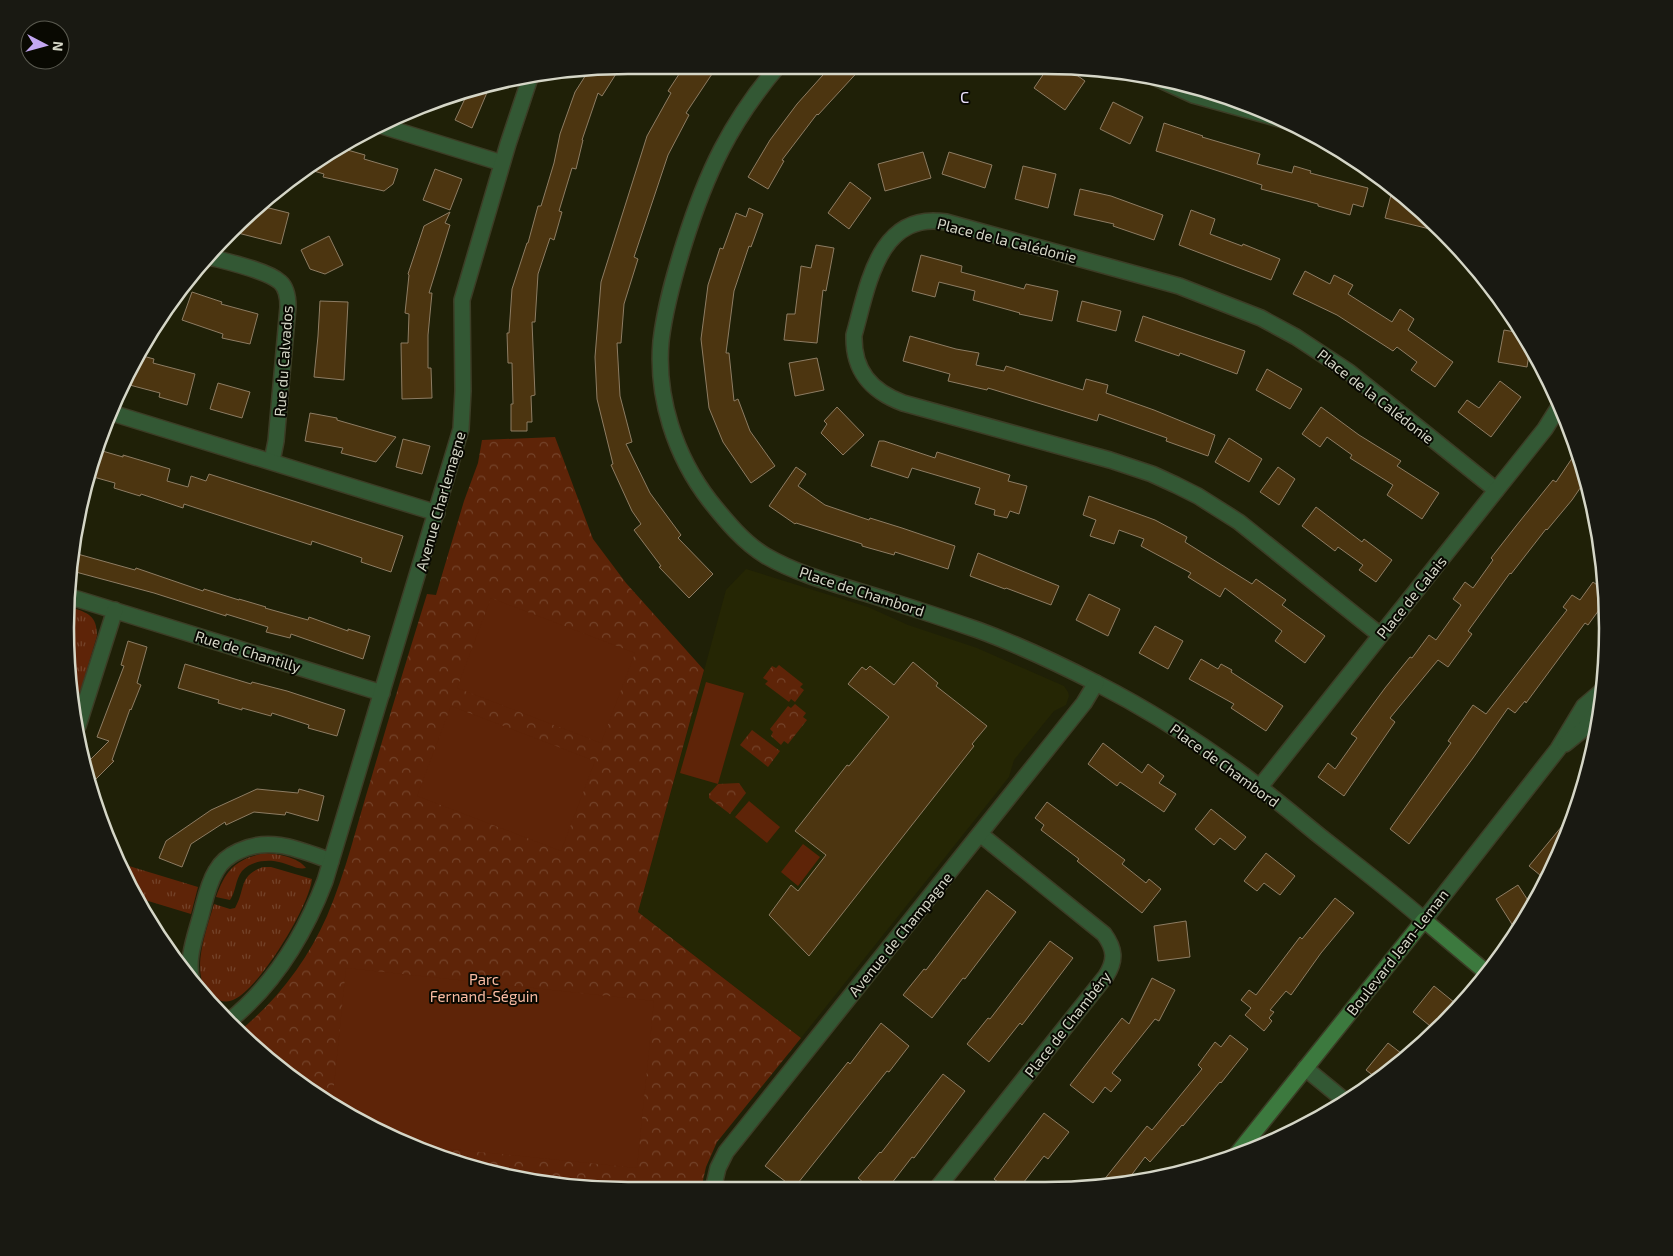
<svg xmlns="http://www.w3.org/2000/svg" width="1673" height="1256" viewBox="0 0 1673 1256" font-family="'Exo 2',sans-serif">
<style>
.built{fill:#252604}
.grass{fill:url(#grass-tufts)}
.park{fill:url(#park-crowns)}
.garden{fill:#5e2408}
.building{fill:#4c3510;stroke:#8d7c63}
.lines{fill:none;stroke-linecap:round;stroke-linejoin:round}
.street-casing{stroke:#3c3d26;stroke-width:18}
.secondary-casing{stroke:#3c3d26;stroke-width:18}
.street{stroke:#335834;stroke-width:15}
.secondary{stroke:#3c793e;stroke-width:15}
.labels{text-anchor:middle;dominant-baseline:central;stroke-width:4;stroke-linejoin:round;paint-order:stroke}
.street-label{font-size:15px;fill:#d5d6c7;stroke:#090902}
.park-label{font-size:15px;fill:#f9bba2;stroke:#090902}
.neighbourhood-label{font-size:16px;letter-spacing:1px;fill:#e7ddfa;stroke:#090902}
.rim{fill:none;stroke:#d5d6c7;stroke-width:2.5}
</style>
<defs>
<pattern id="grass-tufts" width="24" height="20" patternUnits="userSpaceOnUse" patternTransform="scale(1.25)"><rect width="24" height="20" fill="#5e2408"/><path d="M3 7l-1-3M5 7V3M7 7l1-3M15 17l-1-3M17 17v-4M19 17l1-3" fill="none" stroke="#74432a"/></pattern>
<pattern id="park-crowns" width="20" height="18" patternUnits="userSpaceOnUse" patternTransform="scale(1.25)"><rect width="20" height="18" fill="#5e2408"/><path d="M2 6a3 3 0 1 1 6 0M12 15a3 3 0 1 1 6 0" fill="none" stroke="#74432a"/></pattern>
</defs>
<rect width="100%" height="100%" fill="#1f2007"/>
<polygon class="built" points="746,569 868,607 908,625 977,648 1064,686 1068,692 1069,696 1066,705 1054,711 1014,760 1009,777 801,1038 638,912 726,590"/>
<g class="grass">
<path d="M70,607C88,613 97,615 97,636L75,709L66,665Z"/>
<path d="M265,853C278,854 298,857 306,868C297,870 289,864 279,862C267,859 251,861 242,871C235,880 236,892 230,900L216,897C226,869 236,859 265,853Z"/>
<polygon points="119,863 198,887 191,914 135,897"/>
<path d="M263,867H271L312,879C309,907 260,987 235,999C229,1003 219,1002 213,997C187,978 207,929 214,904L230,909L235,908C246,889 238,876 263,867Z"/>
</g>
<g class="park">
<path d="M555,437L593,539L626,583L704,670L638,912L801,1038L717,1142L706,1167L701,1189L591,1190L533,1178V1176L512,1174L447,1161L347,1116L257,1051L238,1032C277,1001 307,961 327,916C346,872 357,824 371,779C389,717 408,656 427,594L436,595L464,501L478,463L482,440Z"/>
<polygon points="779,665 803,684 800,687 804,690 795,702 791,699 789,702 765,684 768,681 763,678 772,666 776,668"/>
<polygon points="795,704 806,713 803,717 807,720 788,744 784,741 781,745 771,736 773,732 770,729 788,706 791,708"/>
<polygon points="752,730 780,751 768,767 740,745"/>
<polygon points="739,783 746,793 730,814 709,798 709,794 718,784"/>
</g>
<g class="garden">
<polygon points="491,598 635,653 601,743 457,688"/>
<polygon points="706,682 744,693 718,784 680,773"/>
<polygon points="451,706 595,761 561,851 417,796"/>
<polygon points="749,801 780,827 767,843 735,817"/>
<polygon points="803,844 820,857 798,886 781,872"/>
<polygon points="346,968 654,1001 637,1168 411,1145 347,1116 332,1105"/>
</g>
<g class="building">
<polygon points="685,65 718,65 686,113 689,115 668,155 634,257 638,259 624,304 621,343 617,343 620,396 632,442 626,444 650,493 681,535 678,538 713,574 689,598 659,567 661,566 634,530 641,524 632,511 611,465 613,464 597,399 595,357 601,282 647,136 671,93 668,91"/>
<polygon points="621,66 602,96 598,93 582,140 583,140 576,169 572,168 559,211 562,212 554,240 550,238 538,274 535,322 532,322 535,395 531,396 532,422 527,422 527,431 511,431 511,404 513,404 512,363 508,363 507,333 509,333 512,289 527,243 528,243 538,206 541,206 554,163 560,134 575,92 589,70"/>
<polygon points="831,66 863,66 818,115 817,114 782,160 784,161 768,189 748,177 770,140 797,104"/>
<polygon points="1049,66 1064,66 1085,81 1065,110 1034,88"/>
<polygon points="491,83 472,128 455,120 469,90 482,84"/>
<polygon points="1113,102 1143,117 1130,144 1100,129"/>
<polygon points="1164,123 1203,136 1202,137 1260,154 1257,164 1292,173 1294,166 1311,171 1310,173 1368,188 1363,207 1353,204 1350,215 1318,206 1318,204 1261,189 1262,185 1156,151"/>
<polygon points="337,147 365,155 364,159 398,169 393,184 384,191 323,177 324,174 307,169"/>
<polygon points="923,152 931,178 885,191 878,164"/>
<polygon points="949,152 992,165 985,188 942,174"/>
<polygon points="1023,166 1056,174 1048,208 1015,199"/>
<polygon points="435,169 462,179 450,210 423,200"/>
<polygon points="850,182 871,198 849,229 828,213"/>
<polygon points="1080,189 1111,196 1163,215 1154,240 1113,226 1114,224 1074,215"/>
<polygon points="1391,195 1405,199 1446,233 1385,218"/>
<polygon points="257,205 289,213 281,244 230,231"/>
<polygon points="749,208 763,214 751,247 749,246 734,291 726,353 729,353 734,401 738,399 750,431 775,466 751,483 723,442 709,408 701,339 708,285 720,248 723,249 736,213 746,217"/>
<polygon points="1191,210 1215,219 1210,234 1242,246 1243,244 1280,259 1271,280 1179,245"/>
<polygon points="450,212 445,223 450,225 429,293 432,293 428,335 428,368 431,368 432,398 402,399 401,343 408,343 409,314 405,313 409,275 408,274 424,226"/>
<polygon points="329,236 343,265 325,274 310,269 301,250"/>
<polygon points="816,245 834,248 826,291 823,290 817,343 784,340 787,314 795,314 801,266 811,268"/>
<polygon points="921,255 962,266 961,272 1024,289 1026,284 1058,291 1052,321 1019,314 1020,313 973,300 975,291 939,282 935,297 912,291"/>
<polygon points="1305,271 1330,284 1334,275 1353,285 1348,294 1392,322 1400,309 1414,319 1408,330 1453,362 1435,387 1411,370 1417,362 1397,347 1393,351 1337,315 1293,294"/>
<polygon points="192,292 222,302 221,304 258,314 250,344 222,338 223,334 182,320"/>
<polygon points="320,301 348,302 344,380 314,377 318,336"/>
<polygon points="1082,301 1121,311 1116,331 1077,321"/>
<polygon points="1143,316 1245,351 1237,374 1180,353 1179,356 1135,341"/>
<polygon points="1504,330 1521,333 1530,347 1527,367 1498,362"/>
<polygon points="910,336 956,349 979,353 976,365 1004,371 1006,366 1083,390 1086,379 1108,385 1106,393 1154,410 1215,435 1208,456 1166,441 1167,438 1099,414 1097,421 988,388 987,390 948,381 950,374 903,361"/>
<polygon points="139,355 154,359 153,363 195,374 187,405 159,397 160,393 122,383"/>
<polygon points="817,358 824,390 795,396 789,363"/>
<polygon points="1267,369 1302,389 1290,409 1256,390"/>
<polygon points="1500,381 1521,397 1491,437 1458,412 1467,400 1479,408"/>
<polygon points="218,383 250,392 242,418 210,409"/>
<polygon points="837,407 864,435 843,455 821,433 827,424 824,421"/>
<polygon points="1321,407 1359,435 1401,461 1397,466 1439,493 1422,519 1387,495 1393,485 1350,458 1352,455 1327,437 1320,447 1302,434"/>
<polygon points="310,413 337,418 337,420 396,437 376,462 341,453 343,448 305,441"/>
<polygon points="1229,438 1262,459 1249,482 1215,462"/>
<polygon points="403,439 430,446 422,474 396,467"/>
<polygon points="879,441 884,441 935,458 937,452 1010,475 1008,481 1027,486 1019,514 1010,511 1007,518 994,515 995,510 975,504 980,488 912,468 908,478 871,466"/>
<polygon points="99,450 123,457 123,455 170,469 167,481 188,487 191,476 206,481 209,474 403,536 391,572 361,562 362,558 312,541 311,545 184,504 183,508 141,494 140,496 114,488 115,483 90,476"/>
<polygon points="1577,451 1587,478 1572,500 1547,530 1546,529 1511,574 1510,573 1468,631 1472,634 1448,667 1438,660 1390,718 1395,722 1344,796 1318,777 1328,763 1335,769 1357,738 1351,734 1385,688 1410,657 1412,658 1429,635 1436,640 1461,605 1453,599 1465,582 1473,588 1493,560 1491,558 1516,526 1553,480 1556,482"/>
<polygon points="796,467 806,474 798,486 825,505 869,520 870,518 902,528 955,546 948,569 895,552 894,555 862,546 862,544 796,523 795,524 769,506"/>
<polygon points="1278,467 1295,479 1279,505 1260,492"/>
<polygon points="1089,496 1155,520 1187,537 1185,542 1252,584 1256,579 1286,600 1282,605 1325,636 1305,663 1275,641 1282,631 1225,588 1220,597 1188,577 1191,573 1141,546 1144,539 1119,530 1114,544 1090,536 1096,520 1083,515"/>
<polygon points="1316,507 1362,542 1364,539 1392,560 1376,582 1359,570 1363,565 1338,547 1335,551 1302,526"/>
<polygon points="74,553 135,570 136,568 203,591 204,589 239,600 239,599 266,607 265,608 308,620 309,617 348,631 348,629 370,636 363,659 291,634 290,638 266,632 268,627 226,614 226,616 154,593 72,571"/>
<polygon points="978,553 1059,586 1051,605 1006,588 1005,589 970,576"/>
<polygon points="1593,582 1607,592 1607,599 1588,625 1585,623 1526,703 1525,701 1515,713 1508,708 1473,758 1409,844 1390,829 1451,743 1448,741 1473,705 1486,714 1567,610 1563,607 1572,595 1580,600"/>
<polygon points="1089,594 1120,609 1108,636 1076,620"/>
<polygon points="1155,626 1183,641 1168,669 1139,653"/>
<polygon points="128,641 147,647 137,683 141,685 131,710 130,709 112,760 114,761 90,785 86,764 109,741 97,737 124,666 121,665"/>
<polygon points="1201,659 1218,669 1221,664 1232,670 1231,672 1283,706 1266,731 1231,708 1234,704 1189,679"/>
<polygon points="913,662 938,683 936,686 987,726 972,744 974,746 809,956 769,915 791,885 798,891 826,855 795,831 847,765 849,766 889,717 848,684 862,667 866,670 870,666 894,685"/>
<polygon points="185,664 251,684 252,682 287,691 345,710 337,736 308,728 309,725 272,713 271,716 242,708 242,710 218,703 219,700 178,688"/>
<polygon points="1103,743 1142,773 1148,764 1164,776 1159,783 1176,794 1164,812 1120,782 1117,786 1088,764"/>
<polygon points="257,789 298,793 299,789 324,796 318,821 286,812 285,815 254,812 226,825 225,822 191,844 182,867 159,858 166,841 211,810"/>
<polygon points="1047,802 1125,860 1122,864 1146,883 1149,879 1161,889 1142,913 1077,861 1079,859 1041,830 1044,825 1035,818"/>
<polygon points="1211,809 1246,837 1235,850 1220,838 1214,845 1195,829"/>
<polygon points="1572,814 1575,816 1546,880 1529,866"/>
<polygon points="1266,853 1295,876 1280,895 1264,883 1257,891 1244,881"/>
<polygon points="1518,885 1529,902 1524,909 1528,916 1522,925 1515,929 1496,899"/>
<polygon points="987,890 1016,912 965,979 963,978 932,1018 903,995 924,969 926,970"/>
<polygon points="1335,898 1354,913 1321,953 1291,995 1286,991 1270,1010 1274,1012 1269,1018 1272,1021 1264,1031 1245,1015 1251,1008 1241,1000 1249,990 1256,995 1300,937 1302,939"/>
<polygon points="1186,921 1190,957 1158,961 1154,926"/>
<polygon points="1050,941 1073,958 1022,1025 1020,1023 989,1062 967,1044 988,1018 990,1019"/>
<polygon points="1152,978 1175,990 1159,1021 1155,1019 1112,1073 1121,1080 1111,1092 1105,1087 1093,1103 1070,1085 1122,1018 1129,1024"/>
<polygon points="1434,986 1460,1007 1435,1030 1413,1012"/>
<polygon points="881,1023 909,1046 889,1072 887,1071 794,1188 765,1166 848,1062 850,1064"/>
<polygon points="1230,1035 1248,1049 1221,1083 1220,1082 1183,1126 1182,1125 1150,1162 1145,1157 1124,1185 1099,1186 1147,1126 1152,1130 1202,1069 1198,1065 1215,1042 1221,1047"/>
<polygon points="1388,1043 1406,1057 1388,1075 1379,1080 1366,1070"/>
<polygon points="943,1074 965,1091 914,1158 912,1157 888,1188 870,1188 858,1178 880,1152 881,1153"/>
<polygon points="1044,1113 1069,1132 1048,1159 1044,1156 1020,1187 1004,1187 994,1179"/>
</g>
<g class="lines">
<g class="street-casing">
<g id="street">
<path d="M779,65C730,122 706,174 684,244C674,276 665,307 661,341C656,397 675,456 710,501C726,521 744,543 766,556C804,578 849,587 890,601C919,610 949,620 978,630C1019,645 1059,664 1098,684C1147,709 1194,739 1238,771C1267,792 1294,815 1321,837C1355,864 1391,891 1424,920L1558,749L1584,706L1604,689"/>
<polyline points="1156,78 1193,95 1294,123"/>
<polyline points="382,126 502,163"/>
<path d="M206,256C224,261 267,270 280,282C287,288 288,298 288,307L276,441L272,461"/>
<polyline points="112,413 437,513"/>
<polyline points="71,597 382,693"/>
<path d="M1380,635L1239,522L1198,496L1176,485L1152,474L1110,460L903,403C871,391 853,371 854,335C868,286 878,211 946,222L1179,286L1261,318L1296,337L1349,372L1496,490"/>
<polyline points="78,726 115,610"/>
<polyline points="1565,744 1586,727 1602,706"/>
<polyline points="1259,788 1545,429 1560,405"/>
<path d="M192,982C186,959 195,937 201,915C205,900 208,884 216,871C221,862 230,855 239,851C270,836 300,850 331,861"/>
<path d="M229,1021C275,984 304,936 325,881L461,429L463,391L462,300L508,144L530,78"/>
<polyline points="1305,1068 1344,1100"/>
<path d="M938,1187L1106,976C1116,960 1115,949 1104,934L980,834"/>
<polyline points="713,1189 718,1168 726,1152 1084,703 1096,683"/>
</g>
</g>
<g class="secondary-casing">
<polyline id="secondary" points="1236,1155 1424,920 1487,973"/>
</g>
<use href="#street" class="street"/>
<use href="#secondary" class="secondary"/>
</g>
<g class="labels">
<g class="street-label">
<text transform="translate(1007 240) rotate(14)">Place de la Calédonie</text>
<text transform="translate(283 361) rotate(-86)">Rue du Calvados</text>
<text transform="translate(1376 396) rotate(38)">Place de la Calédonie</text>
<text transform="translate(440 501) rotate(-74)">Avenue Charlemagne</text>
<text transform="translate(862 591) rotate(18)">Place de Chambord</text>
<text transform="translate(1411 597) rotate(-51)">Place de Calais</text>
<text transform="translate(248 651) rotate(17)">Rue de Chantilly</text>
<text transform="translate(1225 765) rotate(36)">Place de Chambord</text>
<text transform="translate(900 934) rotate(-51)">Avenue de Champagne</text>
<text transform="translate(1397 952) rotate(-52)">Boulevard Jean-Leman</text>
<text transform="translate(1067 1024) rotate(-52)">Place de Chambéry</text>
</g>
<g class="park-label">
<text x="484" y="979">Parc<tspan x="484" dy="17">Fernand-Séguin</tspan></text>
</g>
<g class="neighbourhood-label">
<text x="965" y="96">C</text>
</g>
</g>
<path d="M0 0H1673V1256H0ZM628 74H1045A554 554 0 0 1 1599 628V628A554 554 0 0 1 1045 1182H628A554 554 0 0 1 74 628V628A554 554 0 0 1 628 74Z" fill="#191912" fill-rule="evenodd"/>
<path class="rim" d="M628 74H1045A554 554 0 0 1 1599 628V628A554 554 0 0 1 1045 1182H628A554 554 0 0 1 74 628V628A554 554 0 0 1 628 74Z"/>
<g transform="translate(45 45) rotate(96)"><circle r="24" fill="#090902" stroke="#5b5b51"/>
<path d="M0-4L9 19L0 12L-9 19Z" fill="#c3a7f2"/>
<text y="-8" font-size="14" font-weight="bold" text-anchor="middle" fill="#d5d6c7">N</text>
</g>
</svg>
